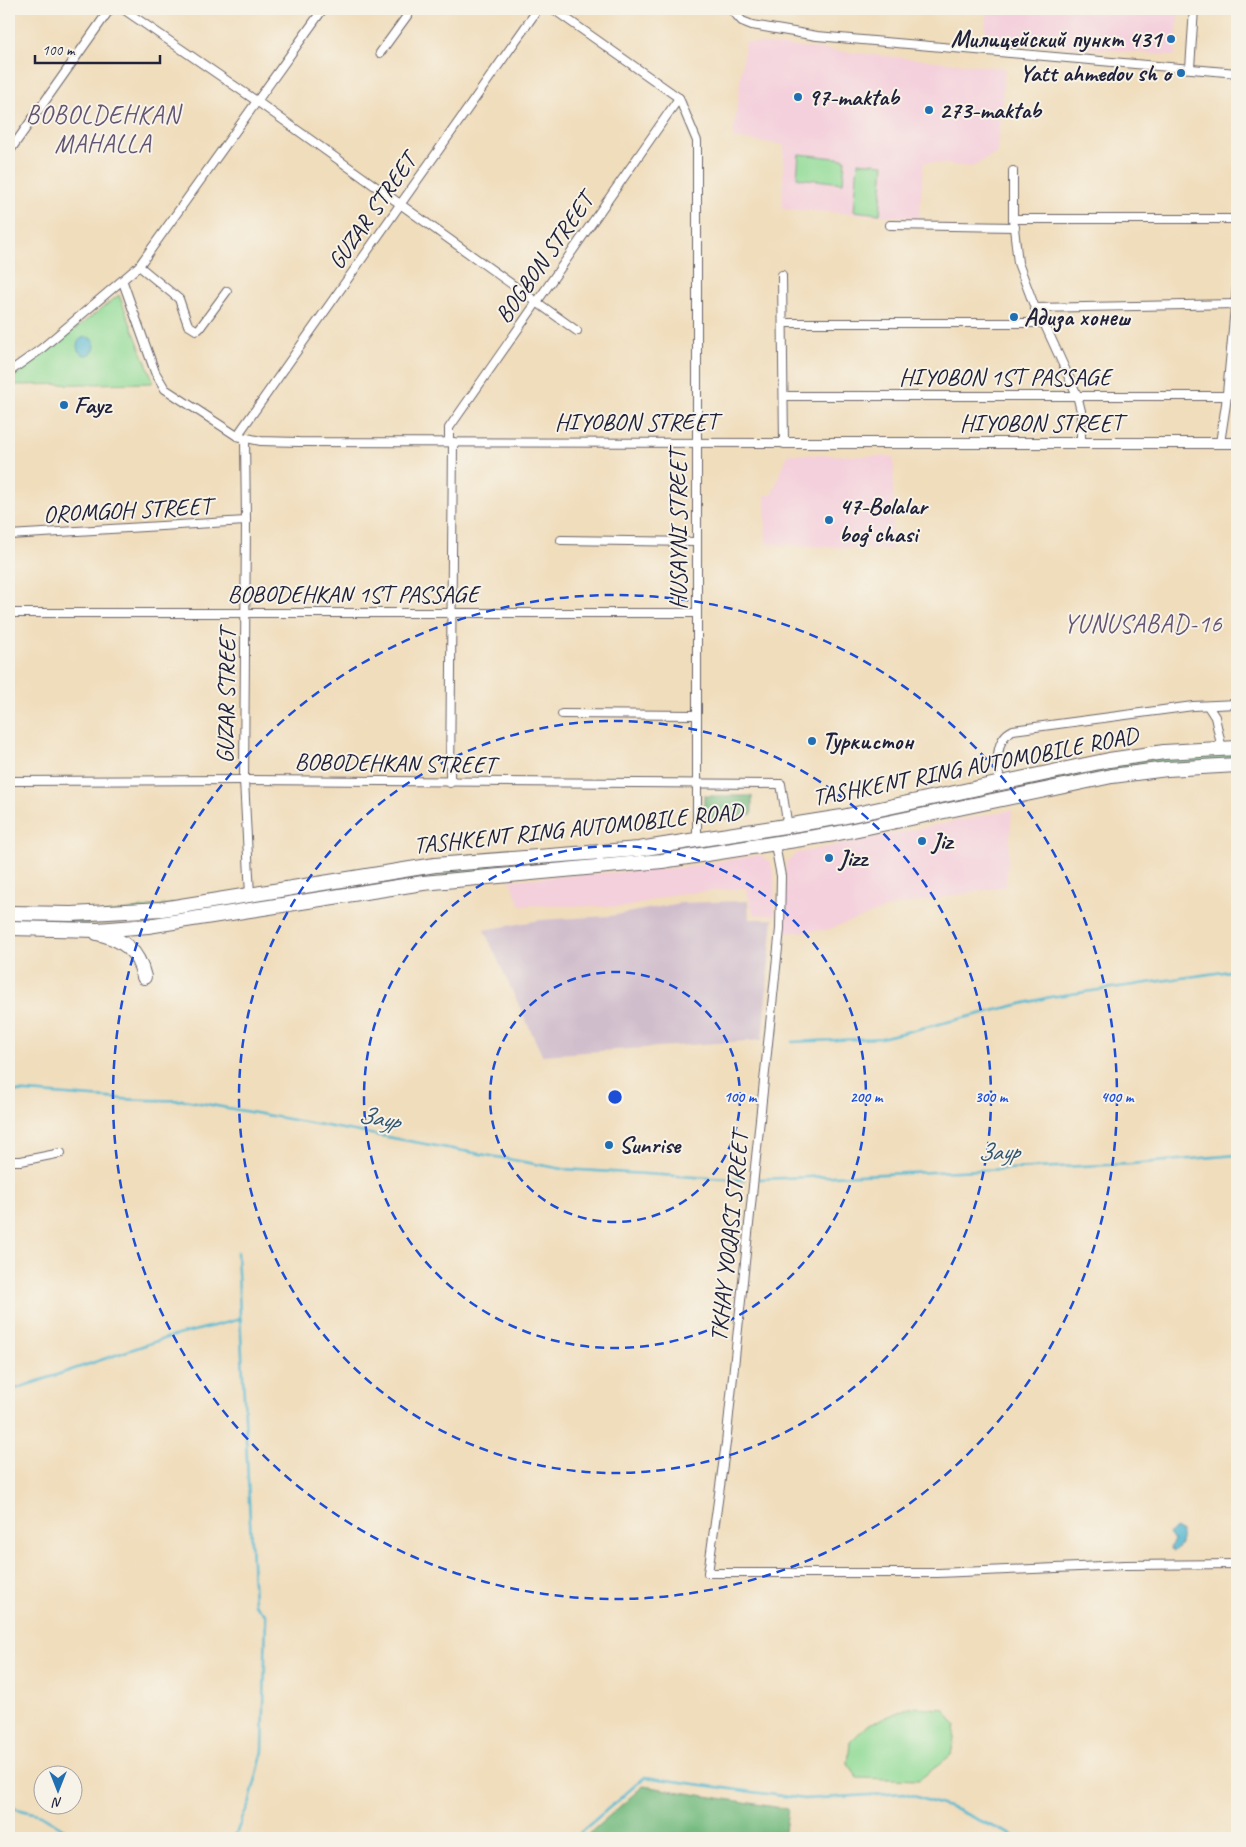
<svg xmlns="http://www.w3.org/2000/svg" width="1246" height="1847" viewBox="0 0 1246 1847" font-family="Caveat,sans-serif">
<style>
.built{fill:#f4cfdc}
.industrial{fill:#d0bdcc}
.green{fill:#91db97;stroke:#5a7e69}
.forest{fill:#74bb80;stroke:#4b6e5e}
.water{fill:#52b8d1;stroke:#3a6d86}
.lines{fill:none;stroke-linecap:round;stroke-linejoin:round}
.stream{stroke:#52b8d1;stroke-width:2.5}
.minor-casing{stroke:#6a6368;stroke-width:10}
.tertiary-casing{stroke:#6a6368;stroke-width:12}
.trunk-casing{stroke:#6a6368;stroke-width:16}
.minor{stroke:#fff;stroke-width:8}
.tertiary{stroke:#fff;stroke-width:10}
.trunk{stroke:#fff;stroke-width:14}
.ring{fill:none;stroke:#1d4ed8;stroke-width:2.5;stroke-dasharray:9 6}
.poi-dot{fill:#1f6fb2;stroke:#f7f3e8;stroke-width:2}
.labels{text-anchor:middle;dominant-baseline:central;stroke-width:4;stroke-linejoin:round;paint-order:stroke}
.poi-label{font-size:24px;font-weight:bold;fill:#22223b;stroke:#f7f3e8;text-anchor:start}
.street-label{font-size:24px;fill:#22223b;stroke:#f7f3e8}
.neighbourhood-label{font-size:25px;letter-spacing:1px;fill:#645473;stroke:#f7f3e8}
.water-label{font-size:25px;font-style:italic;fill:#335670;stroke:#f7f3e8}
.centre{fill:#1d4ed8;stroke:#f7f3e8;stroke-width:2.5}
.ring-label{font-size:15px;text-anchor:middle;font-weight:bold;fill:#1d4ed8;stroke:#f7f3e8;stroke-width:4;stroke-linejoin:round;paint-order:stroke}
</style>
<rect width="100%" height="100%" fill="#f7f3e8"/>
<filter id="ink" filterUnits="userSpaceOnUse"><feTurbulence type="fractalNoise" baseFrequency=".02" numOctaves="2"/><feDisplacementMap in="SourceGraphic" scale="10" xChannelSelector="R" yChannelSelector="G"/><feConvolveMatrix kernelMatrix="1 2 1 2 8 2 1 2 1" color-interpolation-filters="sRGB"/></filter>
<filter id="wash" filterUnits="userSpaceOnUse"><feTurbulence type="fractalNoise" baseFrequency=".0096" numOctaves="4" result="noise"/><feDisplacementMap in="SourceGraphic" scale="20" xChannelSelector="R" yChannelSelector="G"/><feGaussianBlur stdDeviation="1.12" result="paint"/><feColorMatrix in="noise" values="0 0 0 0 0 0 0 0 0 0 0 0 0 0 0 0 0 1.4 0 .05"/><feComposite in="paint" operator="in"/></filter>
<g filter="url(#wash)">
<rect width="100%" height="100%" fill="#f0ddbc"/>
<g class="built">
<polygon points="987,9 1179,9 1175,56 984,39"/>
<polygon points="745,42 1005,68 997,153 972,167 924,162 919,218 782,209 784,145 733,138"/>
<polygon points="788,454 894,457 892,550 766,544 765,495 772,495"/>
<polygon points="1012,810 1006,886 895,906 826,930 783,933 786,863 797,853"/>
<polygon points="759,855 770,861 774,873 775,915 754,915 746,888 674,894 627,907 520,905 510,880 687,867"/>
</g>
<polygon class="industrial" points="748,901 749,919 773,919 762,1040 542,1055 484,930 541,920 610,916 681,903"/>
<g class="green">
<polygon points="799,154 845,159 843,183 797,178"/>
<polygon points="858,162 884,164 880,214 854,211"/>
<polygon points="119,295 153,380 152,383 9,385 9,381"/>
<polygon points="1237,753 1237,759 1110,771 1009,791 1007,785 1135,761"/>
<polygon points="985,792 852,825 670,855 553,865 553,861"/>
<polygon points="536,861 536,867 398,879 143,921 64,925 9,922 9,916 64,919 398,873"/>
<polygon points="910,1707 944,1709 956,1726 951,1755 919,1780 857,1778 848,1764 850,1742 866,1726"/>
</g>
<g class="forest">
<polygon points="704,796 752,796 752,814 704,822"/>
<polygon points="643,1786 788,1809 784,1838 584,1838"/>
</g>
<g class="water">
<circle cx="86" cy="346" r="9"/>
<path d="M1175,1528L1181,1531C1184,1538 1181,1548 1174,1551L1170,1548L1174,1541L1169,1534Z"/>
</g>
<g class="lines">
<g class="stream">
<polyline points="792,1042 881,1038 1050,997 1237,970"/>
<path d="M9,1091C67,1094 126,1102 184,1100L563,1169L744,1180"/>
<polyline points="759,1179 1131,1164 1237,1155"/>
<polyline points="9,1391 166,1338 241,1319"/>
<polyline points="9,1807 41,1815 79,1838"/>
<polyline points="234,1838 250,1801 263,1751 266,1615 254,1604 237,1252"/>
<polyline points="574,1838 645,1777 804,1799 904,1793 957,1810 1018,1838"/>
</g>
</g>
</g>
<g filter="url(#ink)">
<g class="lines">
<g class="minor-casing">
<g id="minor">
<polyline points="123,9 258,102 577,331"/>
<polyline points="553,9 679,98"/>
<polyline points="731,9 742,21 752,25 817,36 1237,73"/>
<polyline points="380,53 412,9"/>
<polyline points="1190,68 1194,9"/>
<polyline points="679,98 697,141 697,841"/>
<polyline points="9,152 110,9"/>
<polyline points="1013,171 1013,219 1018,263 1035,308 1044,323 1077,395 1081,411 1081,444"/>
<polyline points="1013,219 1237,219"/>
<polyline points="890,225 1015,227"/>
<polyline points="139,266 179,299 188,325 196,330 199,329 227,291"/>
<polyline points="123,282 155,372 165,389 237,436 261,441 299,442 784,443 782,275"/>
<polyline points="1035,308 1236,304"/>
<polyline points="783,323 1044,323"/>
<polyline points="9,372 41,349 139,266 323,9"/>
<polyline points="784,396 1227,396"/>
<polyline points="237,436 538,9"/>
<polyline points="245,439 246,521 244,780 250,895"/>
<polyline points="449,442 449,428 679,98"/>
<polyline points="1220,443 1226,404 1237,286"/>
<polyline points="9,535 246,521"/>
<polyline points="561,540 696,542"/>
<polyline points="9,613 697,613"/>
<polyline points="1208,706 1215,717 1222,749"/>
<polyline points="562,714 697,715"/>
<polyline points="9,781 244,780 781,784 788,827"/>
<path d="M1000,782C997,765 994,739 1013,730L1193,706L1237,704"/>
<polyline points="450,783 453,442"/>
<polyline points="775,845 781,876 780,929 726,1443 708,1573 938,1573 1125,1565 1237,1564"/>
<polyline points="9,1161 21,1161 61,1153"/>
</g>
</g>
<g class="tertiary-casing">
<polyline id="tertiary" points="784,443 1237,443"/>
</g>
<g class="trunk-casing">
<g id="trunk">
<polyline points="9,913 72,914 162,909 435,865 639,849 842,817 1109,760 1164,752 1237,748"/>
<polyline points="9,928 98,930 148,926 423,883 662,861 834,834 1112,776 1167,769 1237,765"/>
<path d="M97,933C123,939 138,950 144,977"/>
</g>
</g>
<use href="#minor" class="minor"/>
<use href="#tertiary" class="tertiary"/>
<use href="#trunk" class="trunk"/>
</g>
</g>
<g class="ring">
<circle cx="615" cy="1097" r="125"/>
<circle cx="615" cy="1097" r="251"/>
<circle cx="615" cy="1097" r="376"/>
<circle cx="615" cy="1097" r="502"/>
</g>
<g class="poi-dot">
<circle cx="1171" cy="39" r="5"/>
<circle cx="1181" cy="73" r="5"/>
<circle cx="798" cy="97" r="5"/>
<circle cx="929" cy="110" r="5"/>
<circle cx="1014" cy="317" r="5"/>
<circle cx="64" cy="405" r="5"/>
<circle cx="829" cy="520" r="5"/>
<circle cx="812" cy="741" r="5"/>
<circle cx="922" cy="841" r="5"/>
<circle cx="829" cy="858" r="5"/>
<circle cx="609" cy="1145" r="5"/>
</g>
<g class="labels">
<g class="poi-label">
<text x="1161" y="39" text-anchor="end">Милицейский пункт 431</text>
<text x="1171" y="73" text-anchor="end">Yatt ahmedov sh o</text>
<text x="808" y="97">97-maktab</text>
<text x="939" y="110">273-maktab</text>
<text x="1024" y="317">Адиза хонеш</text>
<text x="74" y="405">Fayz</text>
<text x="839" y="506">47-Bolalar<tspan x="839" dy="28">bogʻchasi</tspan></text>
<text x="822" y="741">Туркистон</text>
<text x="932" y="841">Jiz</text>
<text x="839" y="858">Jizz</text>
<text x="619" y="1145">Sunrise</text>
</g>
<g class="street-label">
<text transform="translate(372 211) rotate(-55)">GUZAR STREET</text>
<text transform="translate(544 258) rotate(-55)">BOGBON STREET</text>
<text x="1005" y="377">HIYOBON 1ST PASSAGE</text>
<text x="636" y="422">HIYOBON STREET</text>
<text x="1041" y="423">HIYOBON STREET</text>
<text transform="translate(127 510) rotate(-3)">OROMGOH STREET</text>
<text transform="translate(678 530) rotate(-90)">HUSAYNI STREET</text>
<text x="353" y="594">BOBODEHKAN 1ST PASSAGE</text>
<text transform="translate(226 696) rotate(-89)">GUZAR STREET</text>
<text transform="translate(395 763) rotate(1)">BOBODEHKAN STREET</text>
<text transform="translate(975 766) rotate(-11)">TASHKENT RING AUTOMOBILE ROAD</text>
<text transform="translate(578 828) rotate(-6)">TASHKENT RING AUTOMOBILE ROAD</text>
<text transform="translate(729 1237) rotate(-84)">TKHAY YOQASI STREET</text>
</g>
<g class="neighbourhood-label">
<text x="103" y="115">BOBOLDEHKAN<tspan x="103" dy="29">MAHALLA</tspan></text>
<text x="1143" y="624">YUNUSABAD-16</text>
</g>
<g class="water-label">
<text transform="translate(379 1118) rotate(10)">Заур</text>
<text transform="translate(998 1152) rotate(-2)">Заур</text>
</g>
</g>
<circle cx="615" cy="1097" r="8" class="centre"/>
<g class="ring-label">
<text x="740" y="1102">100 m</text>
<text x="866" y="1102">200 m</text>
<text x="991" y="1102">300 m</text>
<text x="1117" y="1102">400 m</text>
</g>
<rect width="1246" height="1847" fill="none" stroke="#f7f3e8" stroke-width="30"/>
<g transform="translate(58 1790) rotate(180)"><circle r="24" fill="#f7f3e8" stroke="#a29fa3"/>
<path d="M0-4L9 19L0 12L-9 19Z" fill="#1f6fb2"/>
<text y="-8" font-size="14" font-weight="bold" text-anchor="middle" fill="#22223b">N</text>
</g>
<path d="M35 55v8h125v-8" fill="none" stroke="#22223b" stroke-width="2.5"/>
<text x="42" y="55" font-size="15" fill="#22223b" stroke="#f7f3e8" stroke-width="4" paint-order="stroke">100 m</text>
</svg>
